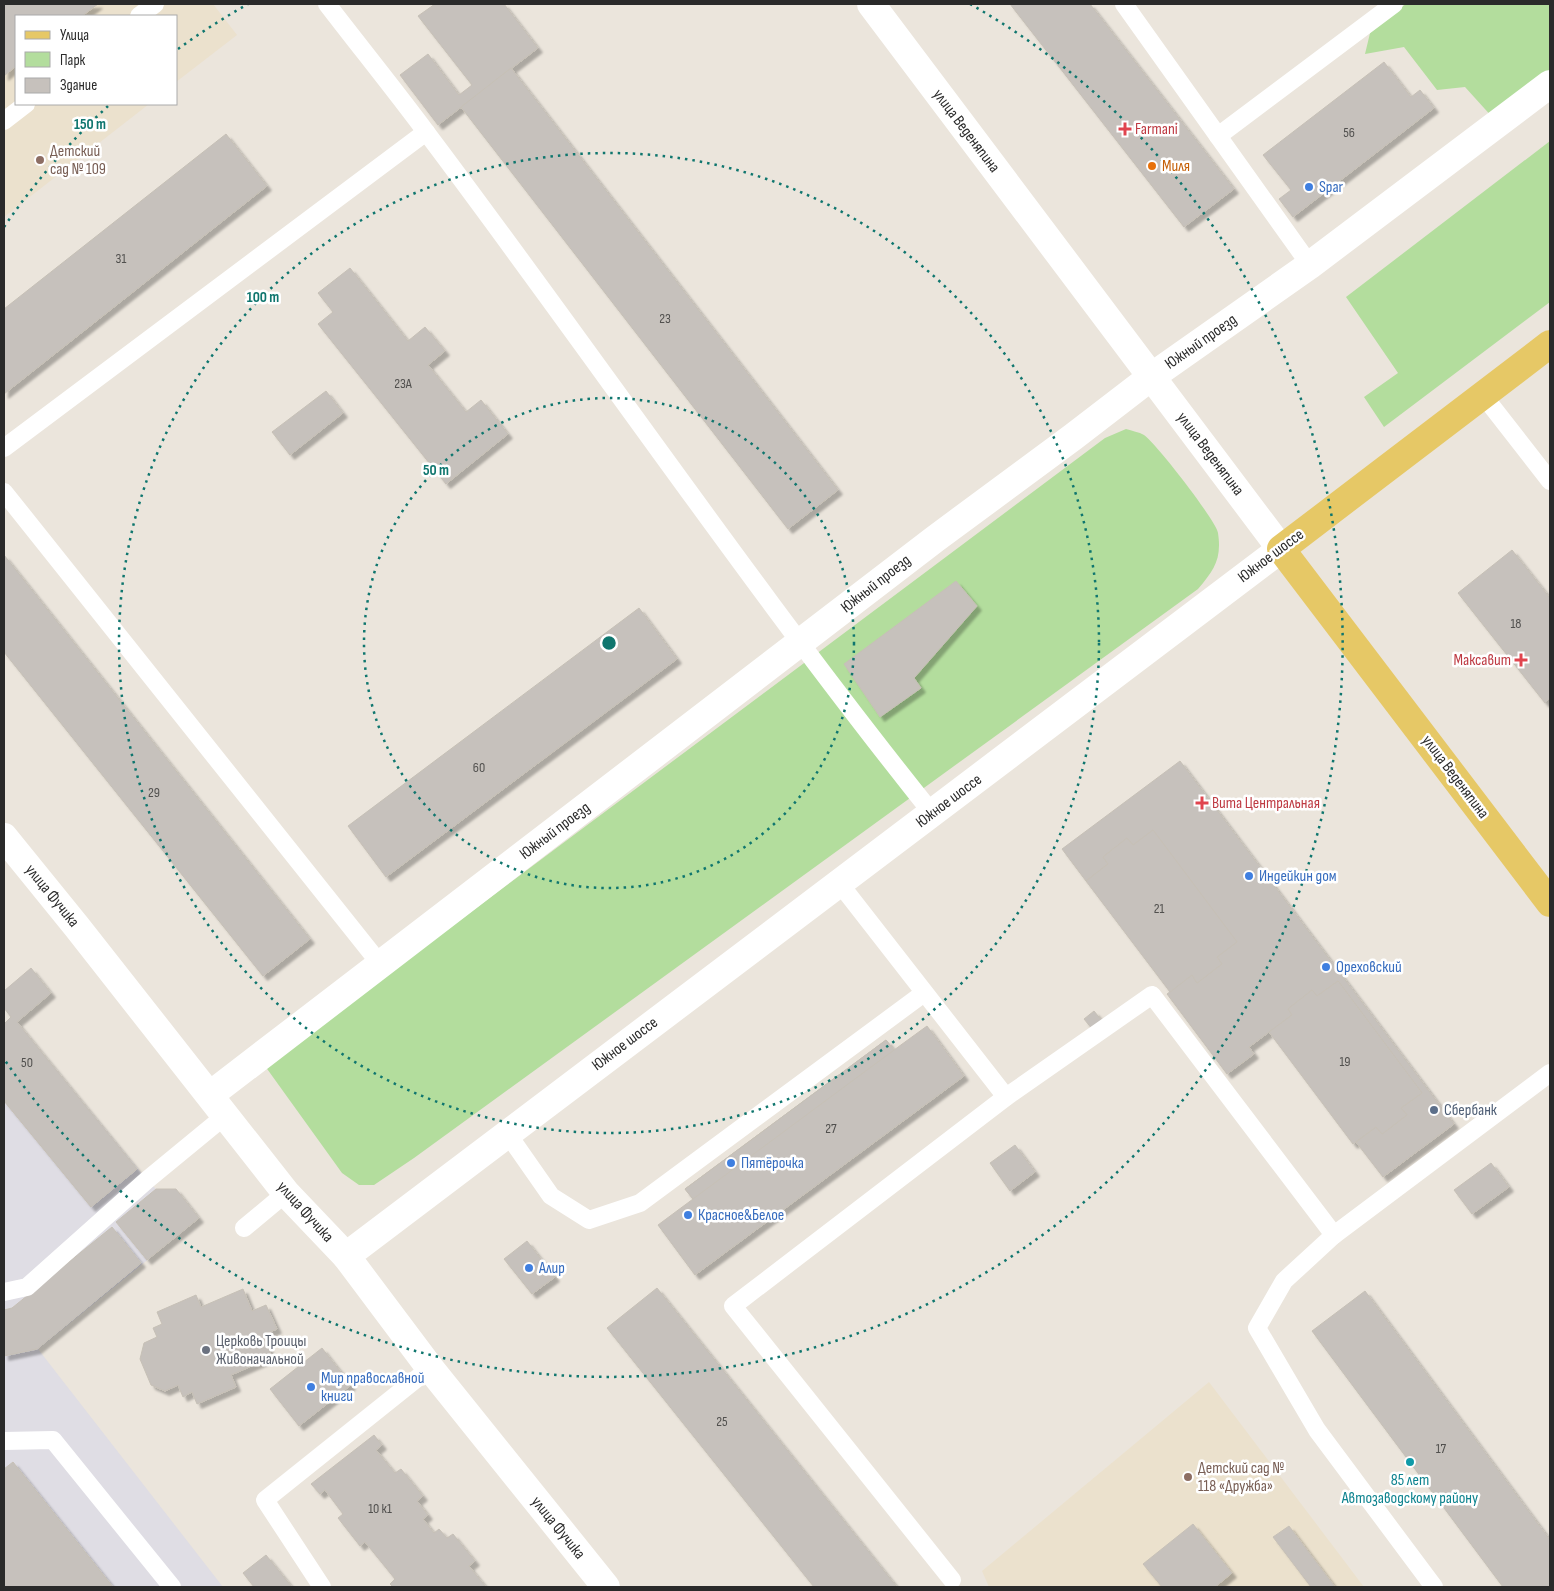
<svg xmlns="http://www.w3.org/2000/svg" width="1554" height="1591" viewBox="0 0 1554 1591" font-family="'Sofia Sans Condensed',sans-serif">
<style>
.industrial{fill:#dfdde4}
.education{fill:#ebe1cd}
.green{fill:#b3dd9d}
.building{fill:#c6c1bc;stroke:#c6c0b6;filter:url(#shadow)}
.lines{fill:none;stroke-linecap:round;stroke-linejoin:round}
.service{stroke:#fff;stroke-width:18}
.minor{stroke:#fff;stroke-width:28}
.tertiary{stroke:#fff;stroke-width:28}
.primary{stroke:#e6c866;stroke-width:28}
.ring{fill:none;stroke:#0f766e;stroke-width:2.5;stroke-dasharray:2.5 5}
.health-dot{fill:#e0444e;stroke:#fff;stroke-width:2}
.education-dot{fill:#8d6e63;stroke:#fff;stroke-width:2}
.food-dot{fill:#e8710a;stroke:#fff;stroke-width:2}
.shop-dot{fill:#3f7fe0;stroke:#fff;stroke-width:2}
.service-dot{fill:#5c6f8a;stroke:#fff;stroke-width:2}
.worship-dot{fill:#6b7280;stroke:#fff;stroke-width:2}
.culture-dot{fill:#0f9aa8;stroke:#fff;stroke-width:2}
.labels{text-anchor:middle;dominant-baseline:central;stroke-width:5;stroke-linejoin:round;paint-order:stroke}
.number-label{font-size:14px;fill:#51504e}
.health-label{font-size:16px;fill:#be3a42;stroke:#fff;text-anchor:start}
.street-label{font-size:16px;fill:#2a2a2a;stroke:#fff}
.education-label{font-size:16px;fill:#785e54;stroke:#fff;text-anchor:start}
.food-label{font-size:16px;fill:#c56008;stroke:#fff;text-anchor:start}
.shop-label{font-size:16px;fill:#366cbe;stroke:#fff;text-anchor:start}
.service-label{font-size:16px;fill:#4e5e75;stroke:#fff;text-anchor:start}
.worship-label{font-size:16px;fill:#5b616d;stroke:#fff;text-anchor:start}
.culture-label{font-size:16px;fill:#0d838f;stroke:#fff}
.centre{fill:#0f766e;stroke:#fff;stroke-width:2.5}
.ring-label{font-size:15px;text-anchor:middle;font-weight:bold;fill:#0f766e;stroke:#fff;stroke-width:5;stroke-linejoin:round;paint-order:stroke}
</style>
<defs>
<filter id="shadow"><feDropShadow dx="4.5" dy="4.5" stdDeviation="1" flood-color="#0004"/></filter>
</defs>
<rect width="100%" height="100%" fill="#ebe5dc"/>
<polygon class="industrial" points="31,968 51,993 17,1022 147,1180 156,1189 176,1189 199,1218 38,1349 223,1587 4,1587 4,1024 11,1017 4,1008 4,991"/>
<g class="education">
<polygon points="4,4 213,4 237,35 176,82 176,16 16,16 16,104 149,104 4,217"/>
<polygon points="1209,1382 1364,1587 989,1587 982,1571"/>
</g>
<g class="green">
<polygon points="1406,4 1550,4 1550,77 1494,119 1465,87 1437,90 1404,47 1365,54 1371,29"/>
<polygon points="1550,141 1550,302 1384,427 1364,397 1398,373 1346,297"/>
<path d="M1126,429C1132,431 1139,432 1144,435C1156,443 1217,522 1218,533C1222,559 1214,570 1198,589L414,1158L374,1185H359L342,1173L265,1066L1105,438Z"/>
</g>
<g class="building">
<polygon points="4,4 98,4 82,16 16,16 16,66 4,76"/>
<polygon points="435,4 504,4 538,48 438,125 400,75 428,54 459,95 472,85 418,16"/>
<polygon points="1010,4 1090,4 1234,189 1184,227"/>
<polygon points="1384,62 1411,97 1420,90 1434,108 1293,217 1279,199 1291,190 1263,155"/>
<polygon points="511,68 838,490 788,529 461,107"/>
<polygon points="226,134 267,186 4,394 4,309"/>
<polygon points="350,268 408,341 425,327 445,351 428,365 466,412 481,400 508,434 446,484 318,324 333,312 318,293"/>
<polygon points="326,391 343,413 290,455 272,432"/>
<polygon points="1512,550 1550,598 1550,698 1545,703 1458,593"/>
<polygon points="4,555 310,939 263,976 4,652"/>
<polygon points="956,581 977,606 914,678 921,688 880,717 844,664"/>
<polygon points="639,608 677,659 386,877 348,826"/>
<polygon points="1180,761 1454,1124 1383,1177 1356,1142 1376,1127 1382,1134 1407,1115 1401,1108 1422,1093 1338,981 1317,996 1312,990 1288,1009 1292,1015 1249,1047 1254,1054 1227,1074 1167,994 1192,975 1197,983 1222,964 1217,957 1237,942 1153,830 1133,845 1127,838 1103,857 1108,864 1086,881 1062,849"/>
<polygon points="1153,830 1237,942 1217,957 1222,964 1197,983 1192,975 1170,992 1086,881 1108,864 1103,857 1127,838 1133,845"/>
<polygon points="31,968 51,993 17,1022 137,1169 91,1207 4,1101 4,1024 11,1017 4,1008 4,991"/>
<polygon points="1338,981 1422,1093 1401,1108 1407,1115 1382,1134 1376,1127 1353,1144 1269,1032 1292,1015 1288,1009 1312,990 1317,996"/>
<polygon points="1094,1011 1103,1022 1093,1030 1084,1019"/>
<polygon points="927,1026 964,1076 695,1275 658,1225 693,1199 685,1189 886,1040 894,1050"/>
<polygon points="886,1040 894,1050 693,1199 685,1189"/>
<polygon points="1015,1145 1035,1172 1010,1191 990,1163"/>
<polygon points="1491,1163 1509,1187 1472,1214 1454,1190"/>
<polygon points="156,1189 176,1189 199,1218 147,1260 116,1222"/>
<polygon points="112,1227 141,1263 37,1349 4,1356 4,1310 12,1308"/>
<polygon points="527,1241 555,1277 532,1294 504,1259"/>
<polygon points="657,1288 787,1450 897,1587 814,1587 607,1328"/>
<polygon points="243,1289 252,1311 266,1305 277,1329 263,1335 272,1357 231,1375 236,1387 197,1404 192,1392 183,1397 178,1385 165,1391 151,1385 140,1359 144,1343 157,1337 153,1328 162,1324 157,1312 196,1295 201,1307"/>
<polygon points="1365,1291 1550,1540 1550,1587 1503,1587 1312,1331"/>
<polygon points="322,1348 351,1385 299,1426 270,1389"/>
<polygon points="374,1435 382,1445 376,1450 395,1473 401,1469 423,1496 417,1501 428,1515 423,1519 434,1533 439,1529 447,1538 453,1534 475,1561 469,1566 486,1587 393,1587 390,1584 395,1579 365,1542 360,1546 338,1518 343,1514 325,1490 320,1494 311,1484"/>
<polygon points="13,1462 113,1587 4,1587 4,1469"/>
<polygon points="1193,1524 1232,1573 1215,1587 1162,1587 1143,1564"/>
<polygon points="1289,1526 1335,1587 1311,1587 1273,1537"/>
<polygon points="266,1555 292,1587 254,1587 243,1573"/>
</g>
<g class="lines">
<g class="service">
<path d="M327,4C360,47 394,89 426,132C596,358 755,592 932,813"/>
<polyline points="1124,4 1310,265"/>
<polyline points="139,16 155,4"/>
<polyline points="4,121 26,104"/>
<polyline points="1218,136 1394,4"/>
<polyline points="1483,395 1550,481"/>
<polyline points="4,448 426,132"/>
<polyline points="4,492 381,965"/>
<polyline points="840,884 1006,1097"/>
<polyline points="507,1133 551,1196 589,1220 640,1203 924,993"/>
<polyline points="244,1228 286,1193"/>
<polyline points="4,1292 27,1287 147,1180 226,1115"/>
<polyline points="4,1441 53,1440 172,1587"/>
<polyline points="952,1580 733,1306 1006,1097 1152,995 1334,1235"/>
<polyline points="322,1587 265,1500 430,1368"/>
<polyline points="1434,1587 1317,1430 1257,1328 1284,1281 1334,1235 1550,1073"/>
</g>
<g class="minor">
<polyline points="871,4 1281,549"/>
<polyline points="4,837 77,927 286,1193 346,1256"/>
<polyline points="210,1095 935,539 1073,437 1151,377 1310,265 1550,84"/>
</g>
<polyline class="tertiary" points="606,1587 430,1368 346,1256 1281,549"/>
<polyline class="primary" points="1550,344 1281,549 1550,903"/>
</g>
<g class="ring">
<circle cx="609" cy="643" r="245"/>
<circle cx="609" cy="643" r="490"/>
<path d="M4 227A734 734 0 0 1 108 106M178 49A734 734 0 0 1 248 4M970 4A734 734 0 1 1 4 1059"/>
</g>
<g class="health-dot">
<path d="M1122.5 121.5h5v5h5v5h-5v5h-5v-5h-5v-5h5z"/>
<path d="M1518.5 652.5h5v5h5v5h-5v5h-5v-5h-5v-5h5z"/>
<path d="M1199.5 795.5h5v5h5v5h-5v5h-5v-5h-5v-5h5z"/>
</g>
<g class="education-dot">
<circle cx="40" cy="160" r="5"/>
<circle cx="1188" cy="1477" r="5"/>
</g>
<circle class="food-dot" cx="1152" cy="166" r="5"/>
<g class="shop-dot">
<circle cx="1309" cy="187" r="5"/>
<circle cx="1249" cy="876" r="5"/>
<circle cx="1326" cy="967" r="5"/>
<circle cx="731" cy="1163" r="5"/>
<circle cx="688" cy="1215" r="5"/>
<circle cx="529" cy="1268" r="5"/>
<circle cx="311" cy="1387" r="5"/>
</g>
<circle class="service-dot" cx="1434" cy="1110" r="5"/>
<circle class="worship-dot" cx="206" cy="1350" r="5"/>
<circle class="culture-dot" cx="1410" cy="1462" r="5"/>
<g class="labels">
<g class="number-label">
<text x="1349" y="132">56</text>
<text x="121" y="258">31</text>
<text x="665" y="318">23</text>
<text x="403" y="383">23А</text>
<text x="1516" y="623">18</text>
<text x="479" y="767">60</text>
<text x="154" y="792">29</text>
<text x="1159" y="908">21</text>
<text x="1345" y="1061">19</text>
<text x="27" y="1062">50</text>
<text x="831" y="1128">27</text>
<text x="722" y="1421">25</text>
<text x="1441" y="1448">17</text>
<text x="380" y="1508">10 к1</text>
</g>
<g class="health-label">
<text x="1135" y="129">Farmani</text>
<text x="1511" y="660" text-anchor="end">Максавит</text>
<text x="1212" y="803">Вита Центральная</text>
</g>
<g class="street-label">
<text transform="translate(966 131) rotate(53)">улица Веденяпина</text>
<text transform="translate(1201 342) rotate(-35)">Южный проезд</text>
<text transform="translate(1210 454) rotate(53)">улица Веденяпина</text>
<text transform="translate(1271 556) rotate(-37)">Южное шоссе</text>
<text transform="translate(876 584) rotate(-38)">Южный проезд</text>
<text transform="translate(1455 777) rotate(53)">улица Веденяпина</text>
<text transform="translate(949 801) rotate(-37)">Южное шоссе</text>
<text transform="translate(555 831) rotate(-37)">Южный проезд</text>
<text transform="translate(52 896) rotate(51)">улица Фучика</text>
<text transform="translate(625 1044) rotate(-37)">Южное шоссе</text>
<text transform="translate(305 1212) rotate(48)">улица Фучика</text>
<text transform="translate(558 1528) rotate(51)">улица Фучика</text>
</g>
<g class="education-label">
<text x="50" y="151">Детский<tspan x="50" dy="18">сад № 109</tspan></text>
<text x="1198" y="1468">Детский сад №<tspan x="1198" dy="18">118 «Дружба»</tspan></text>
</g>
<g class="food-label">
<text x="1162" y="166">Миля</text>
</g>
<g class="shop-label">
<text x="1319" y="187">Spar</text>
<text x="1259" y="876">Индейкин дом</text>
<text x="1336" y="967">Ореховский</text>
<text x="741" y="1163">Пятёрочка</text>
<text x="698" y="1215">Красное&amp;Белое</text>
<text x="539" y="1268">Алир</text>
<text x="321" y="1378">Мир православной<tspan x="321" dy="18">книги</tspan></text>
</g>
<g class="service-label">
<text x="1444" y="1110">Сбербанк</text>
</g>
<g class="worship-label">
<text x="216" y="1341">Церковь Троицы<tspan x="216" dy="18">Живоначальной</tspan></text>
</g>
<g class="culture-label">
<text x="1410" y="1480">85 лет<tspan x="1410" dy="18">Автозаводскому району</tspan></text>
</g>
</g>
<circle cx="609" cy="643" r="8" class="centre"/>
<g class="ring-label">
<text x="90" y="129">150 m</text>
<text x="263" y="302">100 m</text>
<text x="436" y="475">50 m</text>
</g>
<rect width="1554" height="1591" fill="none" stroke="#2a2a2a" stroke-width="10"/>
<rect x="15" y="15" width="162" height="90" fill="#ffffff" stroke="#aaaaaa"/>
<rect x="25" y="31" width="25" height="8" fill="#e6c866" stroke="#aaaaaa"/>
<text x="60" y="40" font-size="15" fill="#2a2a2a">Улица</text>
<rect x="25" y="52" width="25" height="15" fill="#b3dd9d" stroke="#aaaaaa"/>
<text x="60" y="65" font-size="15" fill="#2a2a2a">Парк</text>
<rect x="25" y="78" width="25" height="15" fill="#c6c1bc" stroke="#aaaaaa"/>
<text x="60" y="90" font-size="15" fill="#2a2a2a">Здание</text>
</svg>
